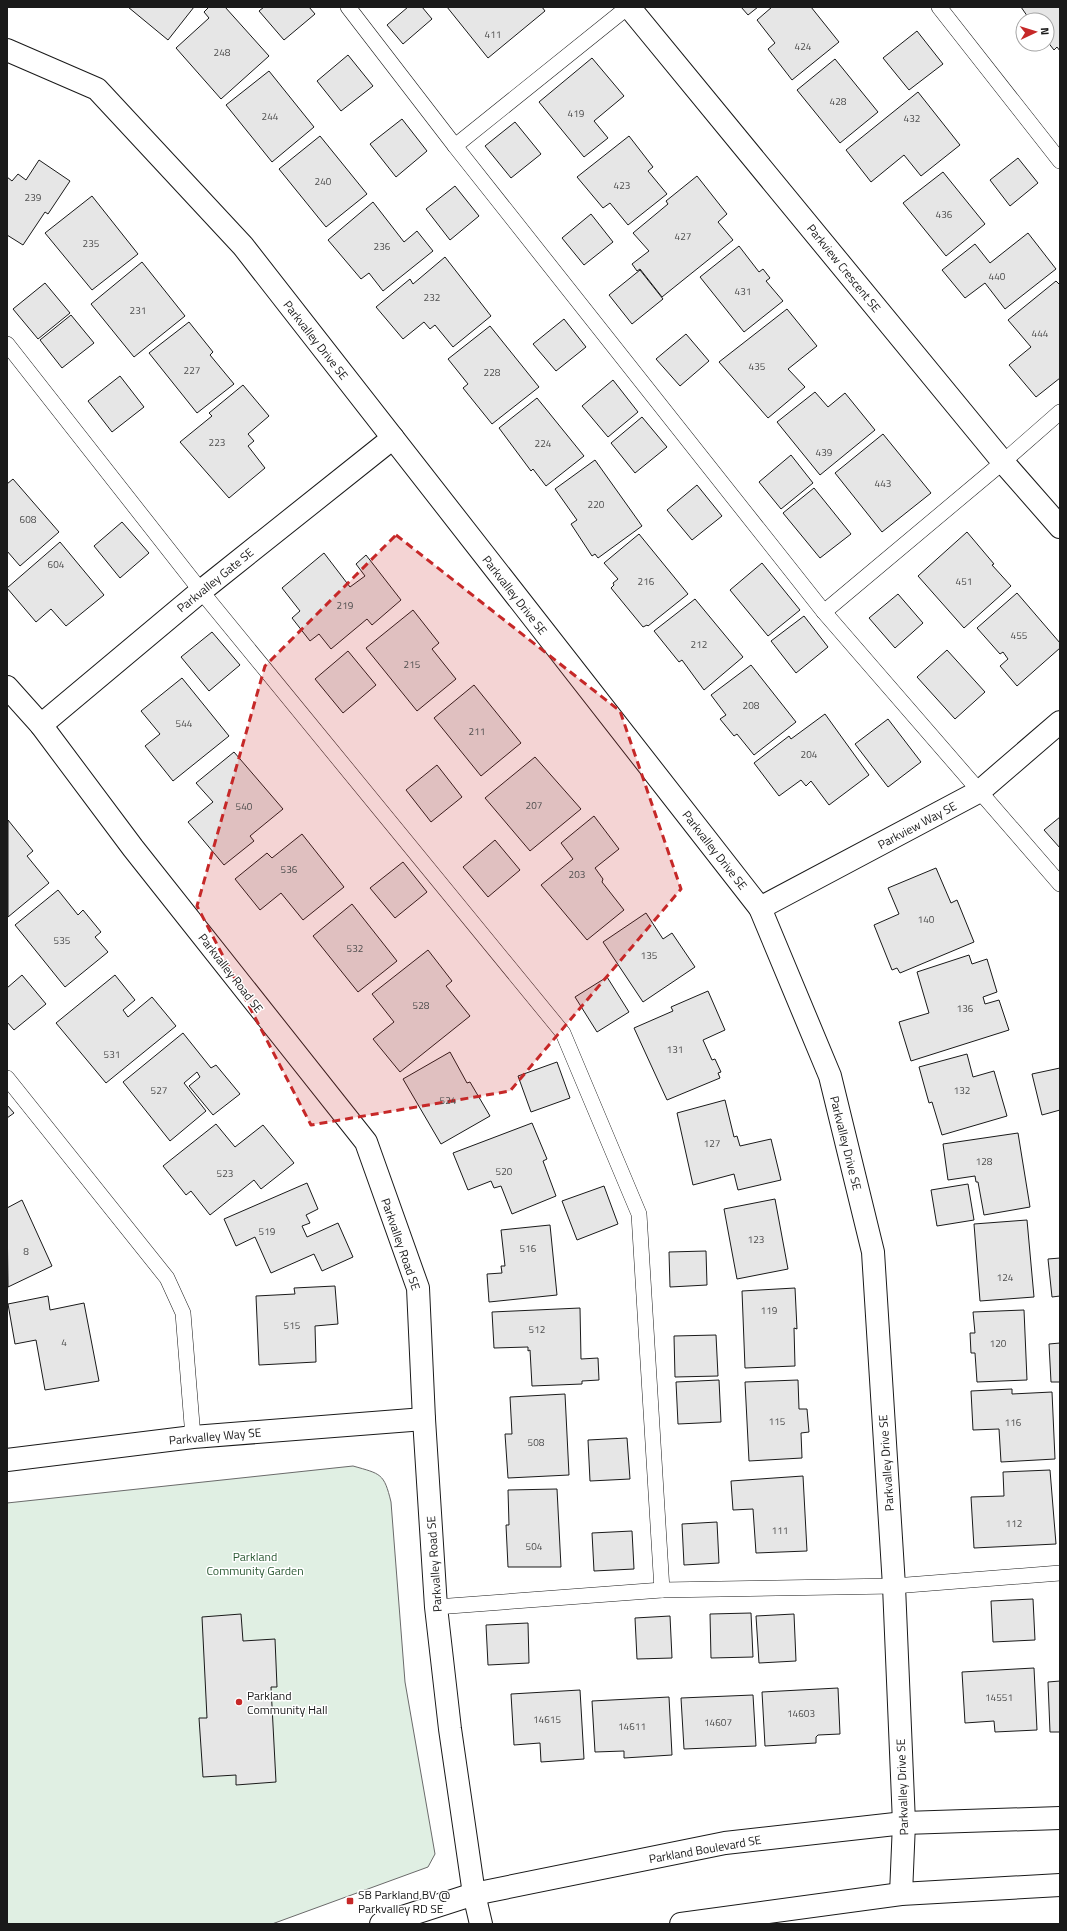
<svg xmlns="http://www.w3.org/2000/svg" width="1067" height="1931" viewBox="0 0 1067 1931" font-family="'Titillium Web',sans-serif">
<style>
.green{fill:#e0efe3;stroke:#6a6a6a}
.building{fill:#e6e6e6;stroke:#1a1a1a}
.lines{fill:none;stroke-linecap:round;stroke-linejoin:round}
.service-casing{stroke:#1a1a1a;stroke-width:16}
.minor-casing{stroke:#1a1a1a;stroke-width:24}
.tertiary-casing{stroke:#1a1a1a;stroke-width:24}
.service{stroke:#fff;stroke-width:15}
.minor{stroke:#fff;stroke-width:22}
.tertiary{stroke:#fff;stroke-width:22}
.marked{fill:#c62828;fill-opacity:0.2;stroke:#c62828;stroke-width:3;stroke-dasharray:8 5;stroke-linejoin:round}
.poi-dot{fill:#c62828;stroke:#fff;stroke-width:1.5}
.labels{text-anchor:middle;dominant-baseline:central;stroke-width:3;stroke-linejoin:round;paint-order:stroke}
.number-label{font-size:10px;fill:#4d4d4d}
.street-label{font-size:12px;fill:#1a1a1a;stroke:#fff}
.park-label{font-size:12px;fill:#2b5a34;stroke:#fff}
.poi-label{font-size:12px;fill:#1a1a1a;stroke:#fff;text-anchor:start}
</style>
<rect width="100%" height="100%" fill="#fff"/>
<path class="green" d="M353,1466C381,1474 384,1473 391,1502L405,1682L435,1854L428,1867L272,1924H7V1503Z"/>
<g class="building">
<polygon points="128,7 194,7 168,40"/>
<polygon points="209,7 225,7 269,56 221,99 176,48 209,18 204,12"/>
<polygon points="264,7 309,7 315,14 284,40 259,11"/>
<polygon points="408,7 422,7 432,19 403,44 387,25"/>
<polygon points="447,7 542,7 545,11 488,58"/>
<polygon points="741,7 758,7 748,15"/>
<polygon points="772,7 811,7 839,42 792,80 768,49 775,43 757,20"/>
<polygon points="1021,7 1060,7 1060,51 1057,47 1054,50 1047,41 1047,20 1030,20"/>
<polygon points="917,31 943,64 909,90 883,58"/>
<polygon points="348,55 373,86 341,111 317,81"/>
<polygon points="592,58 624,96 594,121 608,138 584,157 539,102"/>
<polygon points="835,59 878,112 840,143 797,90"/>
<polygon points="269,71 314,127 272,162 226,105"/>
<polygon points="918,92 960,145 921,176 904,155 871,182 846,150"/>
<polygon points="402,119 427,151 396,177 370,144"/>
<polygon points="515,122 541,154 511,178 485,146"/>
<polygon points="320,136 367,194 326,227 279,169"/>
<polygon points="629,136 653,167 648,171 667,194 628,225 610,203 603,208 577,177"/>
<polygon points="1018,158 1038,183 1010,206 990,180"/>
<polygon points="39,160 70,181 48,214 45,212 23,245 7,235 7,177 12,181 18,174 26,180"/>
<polygon points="943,172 985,224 946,256 903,203"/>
<polygon points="697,176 727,214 718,222 733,240 662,297 640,269 637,271 632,264 649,251 633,233 668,204 666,201"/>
<polygon points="455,186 479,216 450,240 426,209"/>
<polygon points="92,196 138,254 92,290 45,233"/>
<polygon points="373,202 404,242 417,231 433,251 383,291 369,273 361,279 328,240"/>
<polygon points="591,214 613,242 584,265 562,238"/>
<polygon points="1028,233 1056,269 1005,309 985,283 965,298 942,270 975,244 990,263"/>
<polygon points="739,246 759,272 763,269 770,278 766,281 783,301 744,332 700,277"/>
<polygon points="445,257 491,316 453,347 435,325 430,329 424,322 403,339 376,307 410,279 413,284"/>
<polygon points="142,262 185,316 134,357 91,304"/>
<polygon points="640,270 663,299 632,324 609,295"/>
<polygon points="1056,281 1060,285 1060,378 1036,397 1009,365 1031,347 1008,320"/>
<polygon points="45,283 70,313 38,339 13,309"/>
<polygon points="787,309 817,346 788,369 805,387 768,418 719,362"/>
<polygon points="71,315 94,343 62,368 40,340"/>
<polygon points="564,319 586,347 556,371 533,344"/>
<polygon points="189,322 213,352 210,355 234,384 197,413 149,353"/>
<polygon points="490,326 539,387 492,424 463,388 468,384 448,359"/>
<polygon points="686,334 709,361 680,386 656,359"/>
<polygon points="120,376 144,407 112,432 88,401"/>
<polygon points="613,380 638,412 608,437 582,406"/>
<polygon points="243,385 269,416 248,434 254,441 248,446 265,468 229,498 180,442 212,416 209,413"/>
<polygon points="815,392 828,407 845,393 875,430 820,475 777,422"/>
<polygon points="537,398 584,456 546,486 533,469 531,471 499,428"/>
<polygon points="642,417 667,447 635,473 611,443"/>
<polygon points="883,434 931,493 882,532 835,473"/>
<polygon points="791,455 813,483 781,509 759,482"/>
<polygon points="595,460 642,526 598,558 595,554 592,556 571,524 577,520 555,489"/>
<polygon points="13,479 59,532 20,566 7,551 7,484"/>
<polygon points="697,485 722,516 692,540 667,510"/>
<polygon points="814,488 851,534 820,558 783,513"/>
<polygon points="122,522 149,553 120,578 94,546"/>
<polygon points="967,532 994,564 992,565 1011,586 964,628 918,576"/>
<polygon points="639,534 688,594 648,626 647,625 643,627 611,588 614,585 613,583 618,579 604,563"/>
<polygon points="60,542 104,595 66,626 51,609 36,622 7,588"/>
<polygon points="324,553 350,587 365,576 356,564 366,555 401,600 372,625 367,619 331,649 319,634 310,641 292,618 300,611 282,588"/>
<polygon points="762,563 800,610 768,636 730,590"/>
<polygon points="1017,593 1060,643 1060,648 1017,686 1000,666 1008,659 1003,652 1000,654 977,628"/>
<polygon points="898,594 923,623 895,648 869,618"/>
<polygon points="695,599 743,657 704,690 682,660 679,662 654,631"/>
<polygon points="413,610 439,643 432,649 456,679 417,711 366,648"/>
<polygon points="804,616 828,647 796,673 771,641"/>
<polygon points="212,632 240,665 209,691 181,657"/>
<polygon points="947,650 985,692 955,719 917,677"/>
<polygon points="348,651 376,685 343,713 315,679"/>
<polygon points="751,665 796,722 754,755 737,734 734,736 720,719 726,715 711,695"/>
<polygon points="182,678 229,736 173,781 145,746 160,734 141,711"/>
<polygon points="474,685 521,743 481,776 434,718"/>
<polygon points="825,714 869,775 829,805 811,781 806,786 801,780 779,796 754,763 789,736 791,739"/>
<polygon points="888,719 921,762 888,787 855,744"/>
<polygon points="234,752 283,809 250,836 254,841 224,865 188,822 213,802 196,783"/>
<polygon points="535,757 581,809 530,851 485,798"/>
<polygon points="437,765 462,797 431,822 406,790"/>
<polygon points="594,816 619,849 595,868 603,879 602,882 624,910 587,940 541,885 573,859 561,843"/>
<polygon points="1060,817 1060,848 1044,830"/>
<polygon points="8,820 33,851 27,856 49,883 8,917"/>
<polygon points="302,834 344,887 303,920 281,893 260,910 235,879 267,853 272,858"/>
<polygon points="495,840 520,870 488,897 463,867"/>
<polygon points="403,862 427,892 395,918 370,888"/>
<polygon points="936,868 951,903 957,900 974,942 900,973 897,968 892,970 874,925 899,914 888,888"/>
<polygon points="58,890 78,915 83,910 101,932 95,937 108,952 65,987 15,925"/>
<polygon points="352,904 397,961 358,992 313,936"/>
<polygon points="646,913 663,939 672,933 695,967 643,1002 603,942"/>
<polygon points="428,950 452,981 446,986 470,1016 400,1072 373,1039 394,1022 372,994"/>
<polygon points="969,955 972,964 987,959 997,992 983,997 985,1004 999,1000 1009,1030 911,1061 899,1022 929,1013 917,972"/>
<polygon points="22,975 46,1004 14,1030 7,1022 7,988"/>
<polygon points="115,975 135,1000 123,1010 128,1017 152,997 176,1026 106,1083 56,1023"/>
<polygon points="607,977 629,1012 597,1032 575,997"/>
<polygon points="708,991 725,1030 703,1040 712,1060 715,1059 721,1072 718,1073 720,1078 667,1100 634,1028 673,1011 671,1007"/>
<polygon points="183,1033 211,1068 216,1065 240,1094 213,1115 189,1086 200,1077 197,1072 184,1083 206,1111 170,1141 123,1082"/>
<polygon points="450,1052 467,1083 470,1082 490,1116 441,1144 403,1079"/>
<polygon points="967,1054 973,1077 994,1071 1007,1116 942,1135 932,1102 929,1103 919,1067"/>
<polygon points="557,1062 570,1098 531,1112 518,1076"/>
<polygon points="1060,1068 1060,1110 1042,1115 1032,1074"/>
<polygon points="725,1100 734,1137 737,1136 740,1146 771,1139 781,1180 738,1190 734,1174 693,1185 677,1113"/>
<polygon points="7,1105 14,1113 7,1118"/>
<polygon points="532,1123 547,1159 543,1161 556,1196 512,1214 501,1186 494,1188 491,1181 468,1190 453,1153"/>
<polygon points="216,1124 235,1147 263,1125 294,1163 261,1189 254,1180 210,1215 191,1191 186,1195 163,1166"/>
<polygon points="1018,1133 1030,1207 984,1215 978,1182 976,1182 975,1176 948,1180 943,1144"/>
<polygon points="307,1183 318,1209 306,1215 310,1223 302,1226 307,1237 338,1223 353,1257 322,1271 314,1254 271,1273 255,1237 236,1246 224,1219"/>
<polygon points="968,1184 974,1220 937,1226 931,1190"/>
<polygon points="604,1186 618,1224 577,1240 562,1201"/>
<polygon points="775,1199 788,1269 737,1279 724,1209"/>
<polygon points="22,1200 52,1266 8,1287 7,1208"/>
<polygon points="1027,1220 1034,1297 980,1301 974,1224"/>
<polygon points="550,1225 557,1295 489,1302 487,1274 502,1273 501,1266 505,1266 501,1230"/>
<polygon points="706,1251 707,1285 670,1287 669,1252"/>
<polygon points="1060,1258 1060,1296 1052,1297 1048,1259"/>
<polygon points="335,1286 338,1324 315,1326 316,1362 259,1365 256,1296 295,1294 294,1288"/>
<polygon points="795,1288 797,1329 794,1328 795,1366 745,1368 742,1291"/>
<polygon points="48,1296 50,1310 84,1303 99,1381 45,1390 36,1340 15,1344 8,1304"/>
<polygon points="580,1308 581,1359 598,1358 599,1380 582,1381 582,1384 532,1386 530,1350 528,1351 528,1347 494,1348 492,1312"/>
<polygon points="1024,1310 1027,1380 977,1382 975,1353 971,1353 970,1333 975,1333 973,1312"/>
<polygon points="716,1335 718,1376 675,1377 674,1336"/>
<polygon points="1060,1343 1060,1382 1051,1382 1049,1344"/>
<polygon points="719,1380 721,1422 678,1424 676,1382"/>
<polygon points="798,1380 799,1409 807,1409 809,1432 801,1433 802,1458 749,1461 745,1382"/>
<polygon points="1012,1389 1012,1394 1052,1392 1055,1459 1001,1462 999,1429 973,1430 971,1391"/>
<polygon points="565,1394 569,1475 508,1478 505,1434 512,1434 510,1397"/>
<polygon points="627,1438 630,1479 590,1481 588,1440"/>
<polygon points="1050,1470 1056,1544 974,1548 971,1497 1004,1496 1003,1472"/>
<polygon points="803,1476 807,1551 756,1553 753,1509 733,1510 731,1481"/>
<polygon points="557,1489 561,1567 508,1567 506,1525 509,1525 508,1490"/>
<polygon points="717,1522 719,1563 684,1565 682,1524"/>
<polygon points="632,1531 634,1569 594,1571 592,1533"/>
<polygon points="1033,1599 1035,1640 993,1642 991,1601"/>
<polygon points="751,1613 753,1657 711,1658 710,1614"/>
<polygon points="241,1614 243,1641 275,1639 277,1687 271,1687 276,1782 236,1785 236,1775 203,1777 199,1718 207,1718 202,1617"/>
<polygon points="794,1614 796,1661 759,1663 756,1616"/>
<polygon points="670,1616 672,1658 637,1659 635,1618"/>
<polygon points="528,1623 529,1663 488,1665 486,1625"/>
<polygon points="1034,1668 1037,1730 995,1732 994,1721 965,1723 962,1672"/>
<polygon points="1060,1681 1060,1732 1050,1732 1048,1682"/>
<polygon points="838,1688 840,1734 818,1735 816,1737 816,1743 765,1746 762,1692"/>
<polygon points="580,1690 584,1759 541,1762 540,1743 514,1745 511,1694"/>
<polygon points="753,1695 756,1746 684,1749 681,1698"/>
<polygon points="669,1697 672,1755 624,1758 624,1751 595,1752 592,1701"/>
</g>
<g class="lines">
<g class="service-casing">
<g id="service">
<polyline points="348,7 455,146"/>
<polyline points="628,7 455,146 824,612 1060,884"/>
<polyline points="939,7 1060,161"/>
<polyline points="7,344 201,591 563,1033 639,1214 662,1590"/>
<polyline points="824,612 1003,462 1060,412"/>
<polyline points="7,1078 167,1278 183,1313 193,1437"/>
<polyline points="436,1607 662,1590 894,1586 1060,1573"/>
</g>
</g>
<g class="minor-casing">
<g id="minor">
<polyline points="629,7 1003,462 1060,527"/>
<polyline points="7,50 97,89 243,246 760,908 830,1076 873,1252 894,1586 904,1823 901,1894"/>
<polyline points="7,687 41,725 133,848 366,1142 418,1288 424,1419 436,1607 450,1729 474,1894 481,1924"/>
<polyline points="41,725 201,591 393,438"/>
<polyline points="760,908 980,791 1060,722"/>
<polyline points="7,1460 193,1437 424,1419"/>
</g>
</g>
<g class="tertiary-casing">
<g id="tertiary">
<polyline points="381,1924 474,1894 725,1843 904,1823 1060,1818"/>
<polyline points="681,1924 901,1894 1060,1885"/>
</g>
</g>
<use href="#service" class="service"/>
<use href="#minor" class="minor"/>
<use href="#tertiary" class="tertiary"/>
</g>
<path class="marked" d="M396,535L620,711L681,889L510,1091L311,1125L197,906L265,666Z"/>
<g class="poi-dot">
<circle cx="239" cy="1702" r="4"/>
<rect x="346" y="1897" width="8" height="8" rx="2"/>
</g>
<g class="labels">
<g class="number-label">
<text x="493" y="34">411</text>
<text x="803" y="46">424</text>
<text x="222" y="52">248</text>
<text x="838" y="101">428</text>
<text x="576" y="113">419</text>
<text x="270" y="116">244</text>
<text x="912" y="118">432</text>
<text x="323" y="181">240</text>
<text x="622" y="185">423</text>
<text x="33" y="197">239</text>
<text x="944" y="214">436</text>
<text x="683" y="236">427</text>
<text x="91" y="243">235</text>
<text x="382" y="246">236</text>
<text x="997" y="276">440</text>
<text x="743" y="291">431</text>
<text x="432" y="297">232</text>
<text x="138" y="310">231</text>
<text x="1040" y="333">444</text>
<text x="757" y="366">435</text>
<text x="192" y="370">227</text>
<text x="492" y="372">228</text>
<text x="217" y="442">223</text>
<text x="543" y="443">224</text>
<text x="824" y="452">439</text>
<text x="883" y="483">443</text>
<text x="596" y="504">220</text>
<text x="28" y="519">608</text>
<text x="56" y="564">604</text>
<text x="646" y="581">216</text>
<text x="964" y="581">451</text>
<text x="345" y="605">219</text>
<text x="1019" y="635">455</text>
<text x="699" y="644">212</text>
<text x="412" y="664">215</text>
<text x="751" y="705">208</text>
<text x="184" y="723">544</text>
<text x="477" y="731">211</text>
<text x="809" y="754">204</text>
<text x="534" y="805">207</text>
<text x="244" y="806">540</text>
<text x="289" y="869">536</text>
<text x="577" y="874">203</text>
<text x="926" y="919">140</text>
<text x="62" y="940">535</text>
<text x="355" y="948">532</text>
<text x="649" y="955">135</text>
<text x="421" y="1005">528</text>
<text x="965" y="1008">136</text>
<text x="675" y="1049">131</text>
<text x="112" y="1054">531</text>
<text x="159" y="1090">527</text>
<text x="962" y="1090">132</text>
<text x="448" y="1100">524</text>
<text x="712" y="1143">127</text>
<text x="984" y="1161">128</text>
<text x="504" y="1171">520</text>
<text x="225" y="1173">523</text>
<text x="267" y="1231">519</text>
<text x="756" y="1239">123</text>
<text x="528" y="1248">516</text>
<text x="26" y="1251">8</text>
<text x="1005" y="1277">124</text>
<text x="769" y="1310">119</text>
<text x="292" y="1325">515</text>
<text x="537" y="1329">512</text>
<text x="64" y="1342">4</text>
<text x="998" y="1343">120</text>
<text x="777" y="1421">115</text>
<text x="1013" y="1422">116</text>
<text x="536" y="1442">508</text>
<text x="1014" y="1523">112</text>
<text x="780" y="1530">111</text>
<text x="534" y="1546">504</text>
<text x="999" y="1697">14551</text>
<text x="801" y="1713">14603</text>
<text x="547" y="1719">14615</text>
<text x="718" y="1722">14607</text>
<text x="632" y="1726">14611</text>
</g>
<g class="street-label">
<text transform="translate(844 268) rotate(51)">Parkview Crescent SE</text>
<text transform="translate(316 340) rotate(52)">Parkvalley Drive SE</text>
<text transform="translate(215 580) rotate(-39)">Parkvalley Gate SE</text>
<text transform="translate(515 595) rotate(52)">Parkvalley Drive SE</text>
<text transform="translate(917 825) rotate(-28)">Parkview Way SE</text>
<text transform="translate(715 850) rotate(52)">Parkvalley Drive SE</text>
<text transform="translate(231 973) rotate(52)">Parkvalley Road SE</text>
<text transform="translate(846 1143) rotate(76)">Parkvalley Drive SE</text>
<text transform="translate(401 1244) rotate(71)">Parkvalley Road SE</text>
<text transform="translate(215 1436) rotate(-5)">Parkvalley Way SE</text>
<text transform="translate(886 1463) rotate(-94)">Parkvalley Drive SE</text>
<text transform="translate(434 1564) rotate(-94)">Parkvalley Road SE</text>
<text transform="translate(902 1787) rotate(-92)">Parkvalley Drive SE</text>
<text transform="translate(705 1849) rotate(-10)">Parkland Boulevard SE</text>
</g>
<g class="park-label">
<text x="255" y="1556">Parkland<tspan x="255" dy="14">Community Garden</tspan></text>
</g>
<g class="poi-label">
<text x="247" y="1695">Parkland<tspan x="247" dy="14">Community Hall</tspan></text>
<text x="358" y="1894">SB Parkland BV @<tspan x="358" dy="14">Parkvalley RD SE</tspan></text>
</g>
</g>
<rect width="1067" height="1931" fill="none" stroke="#1a1a1a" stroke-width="16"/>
<g transform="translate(1035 32) rotate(86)"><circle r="19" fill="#ffffff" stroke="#a3a3a3"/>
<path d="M0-3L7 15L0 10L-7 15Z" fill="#c62828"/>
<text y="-6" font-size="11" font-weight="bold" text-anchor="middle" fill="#1a1a1a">N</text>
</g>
</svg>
